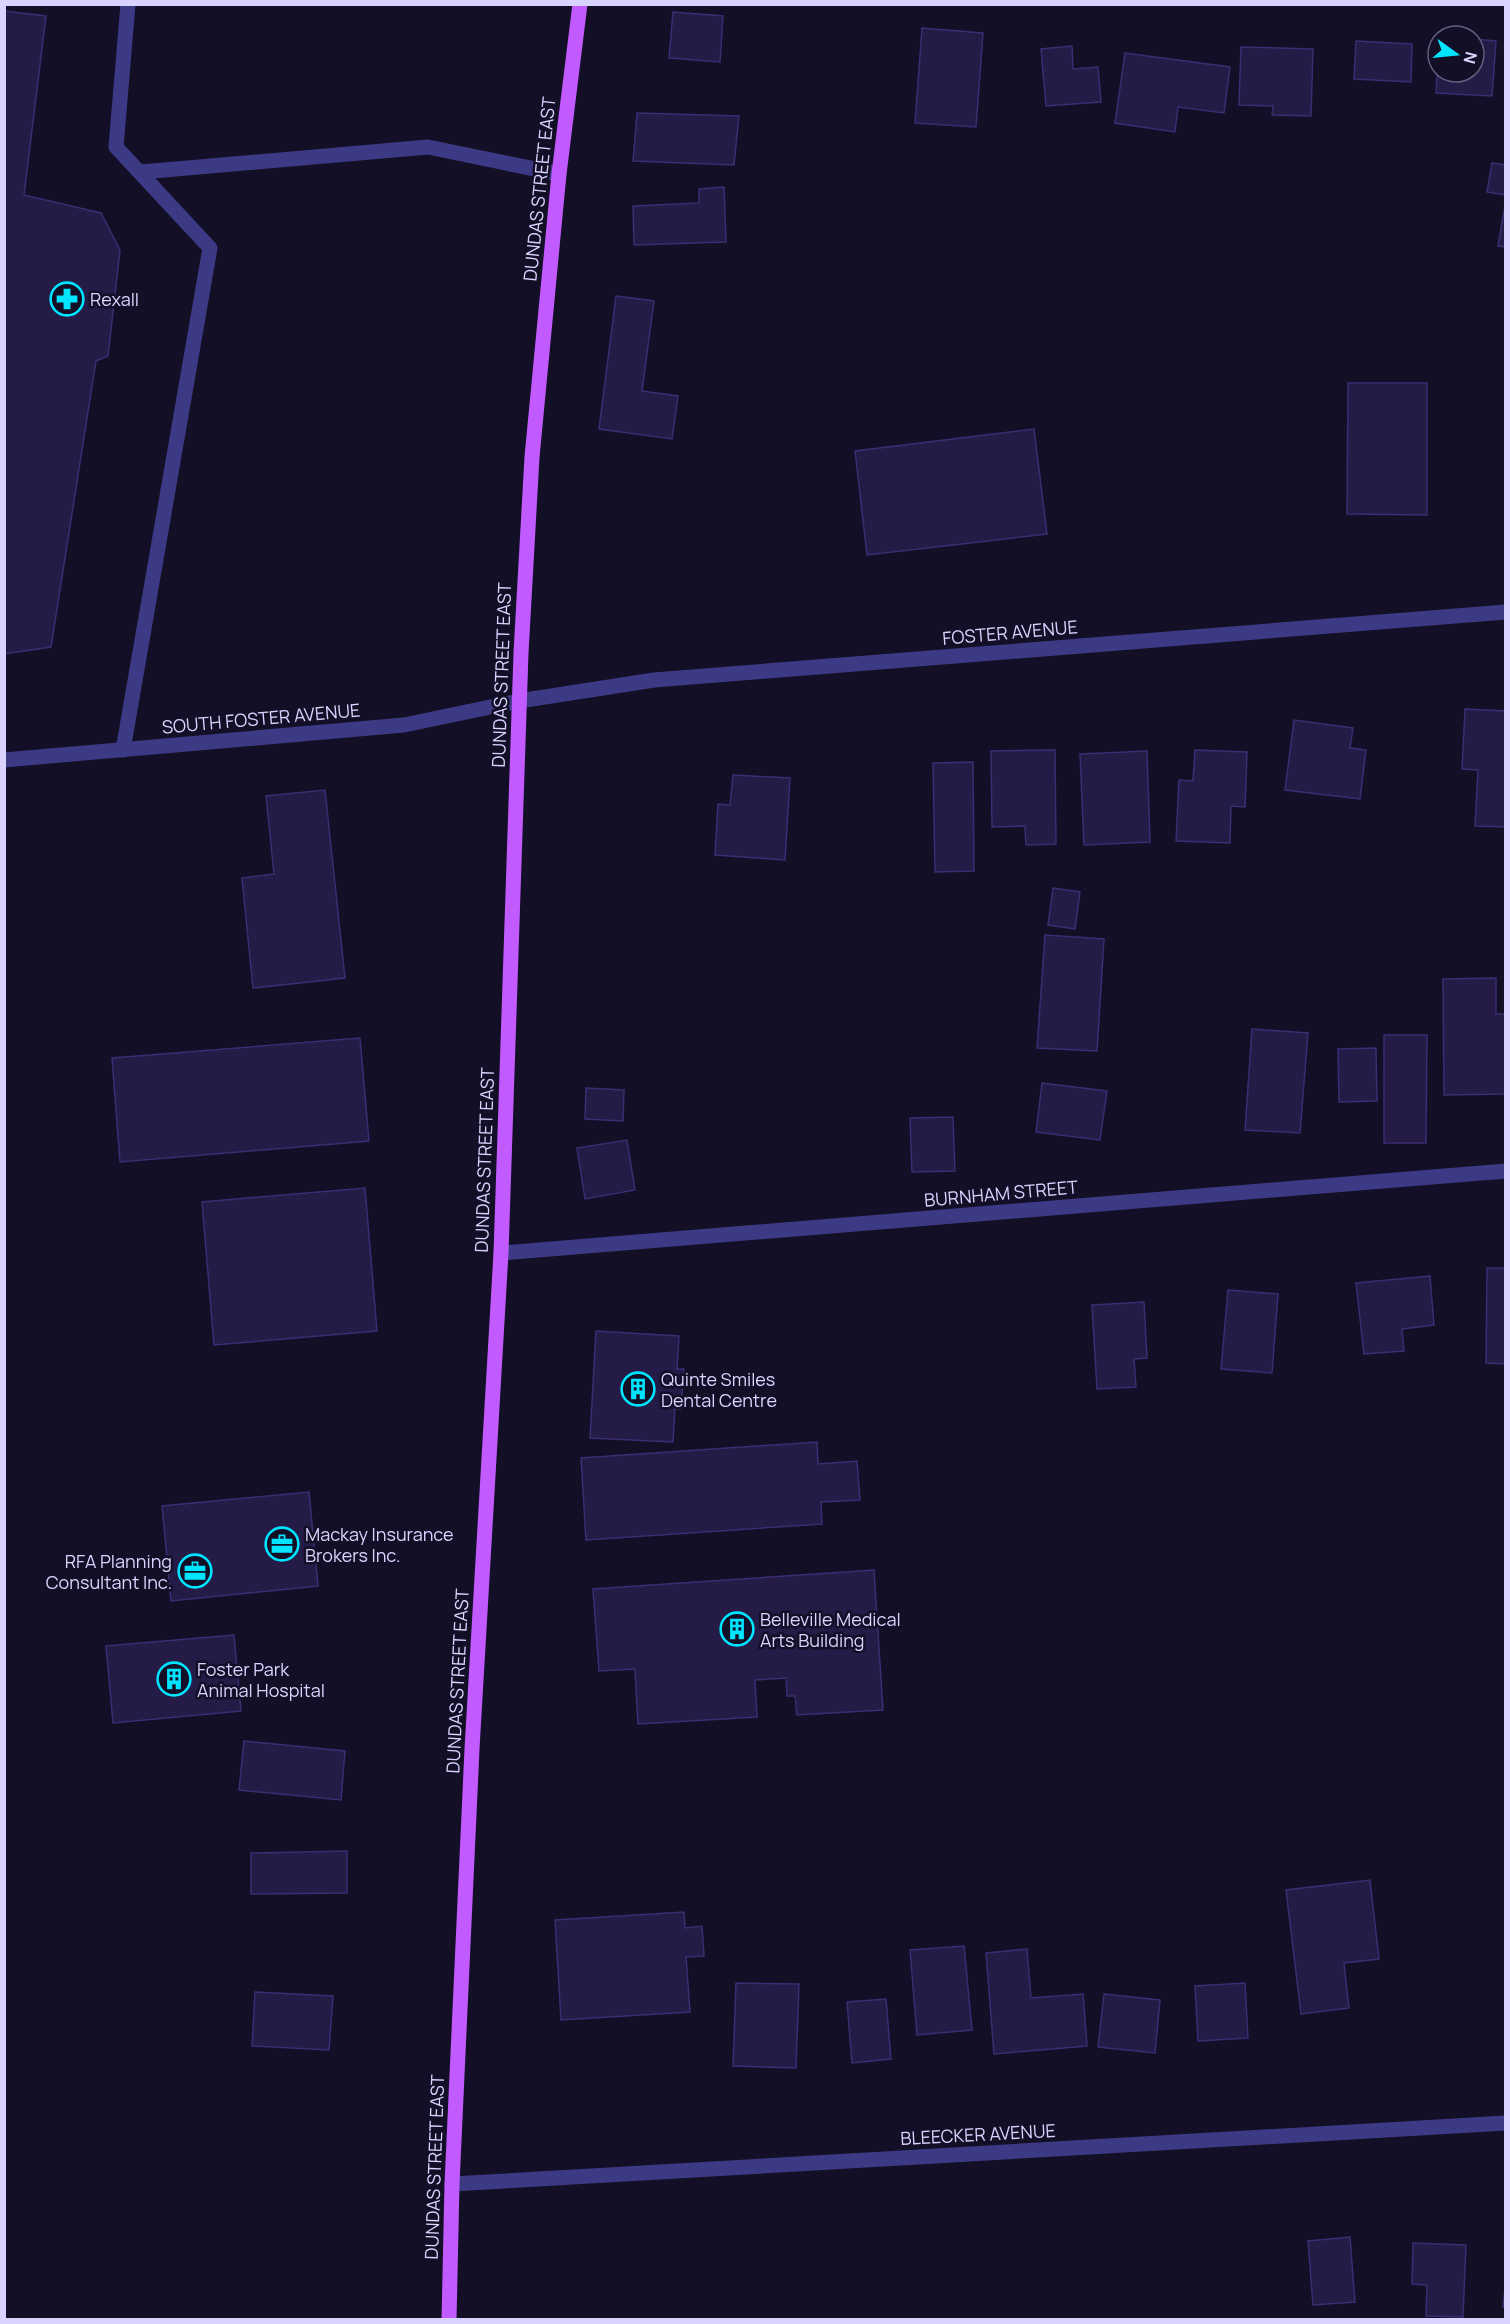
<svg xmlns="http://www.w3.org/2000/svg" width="1510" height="2324" viewBox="0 0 1510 2324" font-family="Manrope,sans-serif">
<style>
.building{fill:#241b47;stroke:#3b2d73;stroke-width:1.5}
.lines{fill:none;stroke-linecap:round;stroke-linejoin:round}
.lane{stroke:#3d3a85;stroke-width:15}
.street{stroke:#3d3a85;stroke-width:15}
.primary{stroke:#c25bff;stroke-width:15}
.labels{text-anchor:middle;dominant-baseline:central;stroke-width:5;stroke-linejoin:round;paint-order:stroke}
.street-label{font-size:18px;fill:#d9d4ff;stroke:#130f26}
.poi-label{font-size:18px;fill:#d9d4ff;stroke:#130f26;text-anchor:start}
</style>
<rect width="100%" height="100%" fill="#130f26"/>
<g class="building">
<polygon points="4,11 46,16 24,195 101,213 120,250 108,356 96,361 51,647 4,654"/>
<polygon points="673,12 723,16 720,62 669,58"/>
<polygon points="922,28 983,33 976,127 915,123"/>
<polygon points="1474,39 1496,41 1492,96 1436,93 1438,59 1438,72 1474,72"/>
<polygon points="1356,41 1412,44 1411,82 1354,79"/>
<polygon points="1072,46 1073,69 1098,67 1101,102 1046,106 1041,49"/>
<polygon points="1241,47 1313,49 1311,116 1272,115 1273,106 1239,105"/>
<polygon points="1125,53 1230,67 1224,113 1178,107 1175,132 1115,123"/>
<polygon points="637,113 739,116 734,165 633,161"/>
<polygon points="1492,163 1506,165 1506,195 1487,192"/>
<polygon points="724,187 726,242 634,245 633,206 699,203 699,189"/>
<polygon points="1506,200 1506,247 1498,246"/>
<polygon points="616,296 654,301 642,391 678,396 672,439 599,429"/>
<polygon points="1348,383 1427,383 1427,515 1347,514"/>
<polygon points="1034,429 1047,534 867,555 855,451"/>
<polygon points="1465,709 1506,711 1506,827 1475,826 1478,770 1462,769"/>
<polygon points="1294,720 1353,728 1350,748 1366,750 1360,799 1285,790"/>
<polygon points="1055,750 1056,844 1026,845 1025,826 992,827 991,751"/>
<polygon points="1195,750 1247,752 1245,807 1231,806 1230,843 1176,841 1179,780 1193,781"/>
<polygon points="1147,751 1150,842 1084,845 1080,754"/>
<polygon points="973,762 974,871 935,872 933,763"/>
<polygon points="733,775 790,778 785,860 715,855 718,804 730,805"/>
<polygon points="325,790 345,978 253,988 242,878 274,874 266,796"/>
<polygon points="1053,888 1080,892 1075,929 1048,925"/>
<polygon points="1045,935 1104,939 1097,1051 1037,1048"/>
<polygon points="1496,978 1496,1014 1506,1014 1506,1094 1444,1095 1443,979"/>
<polygon points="1252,1029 1308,1033 1300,1133 1245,1130"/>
<polygon points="1384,1035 1427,1035 1426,1143 1384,1143"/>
<polygon points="360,1038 369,1141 120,1162 112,1058"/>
<polygon points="1376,1048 1377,1101 1339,1102 1338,1049"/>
<polygon points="1042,1083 1107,1091 1100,1140 1036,1132"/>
<polygon points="586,1088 624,1090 623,1121 585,1119"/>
<polygon points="953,1117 955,1171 912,1172 910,1118"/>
<polygon points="627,1140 635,1190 585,1199 577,1148"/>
<polygon points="365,1188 377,1331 214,1345 202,1202"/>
<polygon points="1487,1268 1506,1268 1506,1364 1486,1363"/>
<polygon points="1430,1276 1434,1325 1402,1329 1404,1351 1364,1354 1356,1283"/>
<polygon points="1228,1290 1278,1294 1272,1373 1221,1369"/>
<polygon points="1144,1302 1147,1358 1134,1359 1136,1387 1097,1389 1092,1305"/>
<polygon points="596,1331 679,1336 677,1369 684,1369 681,1409 675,1409 673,1442 590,1438"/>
<polygon points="817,1442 818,1464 857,1461 860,1500 821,1502 822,1524 586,1540 581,1458"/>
<polygon points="309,1492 318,1586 171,1601 162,1506"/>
<polygon points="874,1570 883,1710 797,1715 795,1696 787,1696 786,1678 755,1680 757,1717 638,1724 635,1669 599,1671 593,1589"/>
<polygon points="234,1635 241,1711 113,1723 106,1646"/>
<polygon points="244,1741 345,1751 341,1800 239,1790"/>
<polygon points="347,1851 347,1893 251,1894 251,1853"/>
<polygon points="1370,1880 1379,1959 1344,1963 1349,2008 1301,2014 1286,1890"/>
<polygon points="684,1912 685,1928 702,1926 704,1956 686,1957 690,2012 561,2020 555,1920"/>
<polygon points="964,1946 972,2030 917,2035 910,1950"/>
<polygon points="1027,1949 1031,1998 1083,1994 1087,2046 994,2054 986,1953"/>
<polygon points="736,1983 799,1984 796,2068 733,2066"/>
<polygon points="1245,1983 1248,2038 1198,2041 1195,1986"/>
<polygon points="255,1992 333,1996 329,2050 252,2046"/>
<polygon points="1104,1994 1160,2000 1155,2053 1098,2047"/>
<polygon points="886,1999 891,2059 852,2063 847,2002"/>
<polygon points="1350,2237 1355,2302 1313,2305 1308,2241"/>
<polygon points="1413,2243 1466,2245 1463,2317 1426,2316 1427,2285 1412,2284"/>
<polygon points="1506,2278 1506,2307 1503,2307"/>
</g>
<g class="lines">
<g class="lane">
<polyline points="141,172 428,147 559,174"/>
<polyline points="123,750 210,248 116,147 128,4"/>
</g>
<g class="street">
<polyline points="4,760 404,725 519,701 654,680 1506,612"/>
<polyline points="501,1253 1506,1171"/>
<polyline points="452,2184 1506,2123"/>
</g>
<polyline class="primary" points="449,2320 452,2184 472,1749 501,1253 521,653 532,457 559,174 580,4"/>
</g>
<defs>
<g id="pharmacy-ring" transform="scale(1.725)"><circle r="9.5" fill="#130f26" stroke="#00e5ff" stroke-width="1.5"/><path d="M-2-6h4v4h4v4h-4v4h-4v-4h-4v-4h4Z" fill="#00e5ff"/></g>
<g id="building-ring" transform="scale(1.725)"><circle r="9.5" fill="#130f26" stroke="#00e5ff" stroke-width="1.5"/><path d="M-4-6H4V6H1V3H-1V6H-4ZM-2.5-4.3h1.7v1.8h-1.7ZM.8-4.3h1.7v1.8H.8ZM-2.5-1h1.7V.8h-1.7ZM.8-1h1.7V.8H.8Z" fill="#00e5ff"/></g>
<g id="office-ring" transform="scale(1.725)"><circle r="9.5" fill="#130f26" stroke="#00e5ff" stroke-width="1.5"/><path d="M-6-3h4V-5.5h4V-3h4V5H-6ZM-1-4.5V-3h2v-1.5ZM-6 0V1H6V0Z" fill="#00e5ff"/></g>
</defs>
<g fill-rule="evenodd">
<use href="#pharmacy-ring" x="67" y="299"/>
<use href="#building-ring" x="638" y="1389"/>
<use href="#office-ring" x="282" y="1544"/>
<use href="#office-ring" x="195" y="1571"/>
<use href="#building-ring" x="737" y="1629"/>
<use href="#building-ring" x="174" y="1679"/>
</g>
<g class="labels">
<g class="street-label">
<text transform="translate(539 189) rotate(-84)">DUNDAS STREET EAST</text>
<text transform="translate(1010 632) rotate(-5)">FOSTER AVENUE</text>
<text transform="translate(501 675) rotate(-88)">DUNDAS STREET EAST</text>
<text transform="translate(261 718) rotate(-5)">SOUTH FOSTER AVENUE</text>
<text transform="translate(484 1160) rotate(-88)">DUNDAS STREET EAST</text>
<text transform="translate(1001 1193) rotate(-5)">BURNHAM STREET</text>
<text transform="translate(457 1681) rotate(-87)">DUNDAS STREET EAST</text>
<text transform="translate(978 2134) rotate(-3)">BLEECKER AVENUE</text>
<text transform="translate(434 2167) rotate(-88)">DUNDAS STREET EAST</text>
</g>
<g class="poi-label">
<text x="90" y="299">Rexall</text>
<text x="661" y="1379">Quinte Smiles<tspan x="661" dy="21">Dental Centre</tspan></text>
<text x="305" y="1534">Mackay Insurance<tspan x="305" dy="21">Brokers Inc.</tspan></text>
<text x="172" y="1561" text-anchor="end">RFA Planning<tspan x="172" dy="21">Consultant Inc.</tspan></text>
<text x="760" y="1619">Belleville Medical<tspan x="760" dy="21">Arts Building</tspan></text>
<text x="197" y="1669">Foster Park<tspan x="197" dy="21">Animal Hospital</tspan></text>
</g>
</g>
<rect width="1510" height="2324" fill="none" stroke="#d9d4ff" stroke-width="12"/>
<g transform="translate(1456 54) rotate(105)"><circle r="28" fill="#130f26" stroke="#625e7d" stroke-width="1.5"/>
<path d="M0-4.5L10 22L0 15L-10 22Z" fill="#00e5ff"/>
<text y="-9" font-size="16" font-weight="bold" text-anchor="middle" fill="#d9d4ff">N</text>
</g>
</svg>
